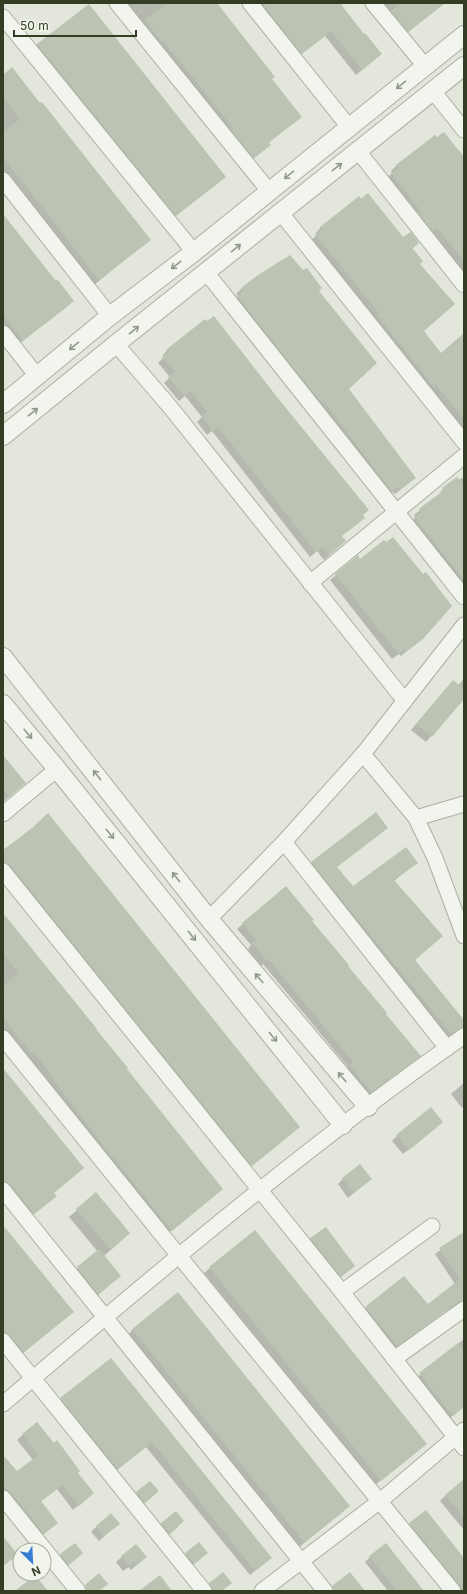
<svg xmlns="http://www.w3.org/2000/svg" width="467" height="1594" viewBox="0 0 467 1594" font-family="Inter,sans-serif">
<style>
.shadow{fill:#0003}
.building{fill:#bdc3b2}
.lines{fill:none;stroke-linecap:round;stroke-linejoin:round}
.minor-casing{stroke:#abb0a0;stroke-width:17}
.tertiary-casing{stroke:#abb0a0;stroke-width:20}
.minor{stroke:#f2f5ee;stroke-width:15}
.tertiary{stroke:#f2f5ee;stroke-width:18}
.oneway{stroke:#939989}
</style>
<rect width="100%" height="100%" fill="#e3e6db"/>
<g class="shadow">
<polygon points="122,3 213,3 271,79 295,122 268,143 264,150 248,163"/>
<polygon points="252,3 338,3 364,36 381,54 356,75 325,36 296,58"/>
<polygon points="375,3 445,3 403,36"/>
<polygon points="38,44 224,177 170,220 32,50"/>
<polygon points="3,76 149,240 94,285 3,170"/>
<polygon points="435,136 464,160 464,277 386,179 392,173 391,171 396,166"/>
<polygon points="3,216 68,306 17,345 3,327"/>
<polygon points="321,227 403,239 418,243 412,249 419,264 423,331 441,354 464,335 464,430 310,241 317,235 316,233"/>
<polygon points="242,288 318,291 348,389 415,477 409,483 395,494 393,492 386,497 232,302 238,296 236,294"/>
<polygon points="168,349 345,541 324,560 317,551 310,557 212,431 207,435 197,422 202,417 185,396 179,401 164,383 170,377 158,363 164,357 163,355"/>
<polygon points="464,477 464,592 409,523 416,517 414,515 439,495 443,489"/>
<polygon points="357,557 422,638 401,656 399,654 392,659 330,580"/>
<polygon points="464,678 464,697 426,742 411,730 453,681 458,686"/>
<polygon points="3,756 19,788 3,802"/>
<polygon points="3,851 293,1132 246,1170 3,870"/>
<polygon points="312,863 336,867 353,888 416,863 394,881 414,960 464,1021 464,1026 461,1029 445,1039 307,868"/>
<polygon points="285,887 346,966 419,1056 366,1097 344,1071 348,1067 263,964 261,966 248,949 251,945 237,929"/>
<polygon points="3,915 222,1189 166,1235 28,1056 26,1058 3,1029"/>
<polygon points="3,1069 53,1193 50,1201 28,1219 3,1189"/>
<polygon points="464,1083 464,1106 462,1108 451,1094"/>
<polygon points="437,1127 403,1154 392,1141 397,1136"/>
<polygon points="343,1179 370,1179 348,1198 338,1184"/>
<polygon points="77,1210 129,1233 104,1256 120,1276 90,1302 69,1276 98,1252 69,1217"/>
<polygon points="3,1226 67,1317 18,1357 3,1339"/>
<polygon points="254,1232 420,1449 375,1485 204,1273"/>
<polygon points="464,1233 464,1300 444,1312 392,1350 361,1313 366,1308 427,1306 455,1284 435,1254"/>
<polygon points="311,1239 354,1266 335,1281 306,1244"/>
<polygon points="133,1329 344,1511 299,1547 128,1335"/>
<polygon points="464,1339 464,1407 447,1420 415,1379"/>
<polygon points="110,1360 265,1563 250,1575 146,1447 112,1474 56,1404"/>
<polygon points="36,1423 93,1493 73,1510 57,1489 40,1502 51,1528 38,1539 3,1496 3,1456 16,1473 33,1460 17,1440"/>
<polygon points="464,1486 464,1530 440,1501 446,1495"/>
<polygon points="158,1491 139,1508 132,1498 137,1493"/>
<polygon points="175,1512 178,1527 164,1538 156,1529"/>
<polygon points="118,1524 99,1541 91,1532 96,1527"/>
<polygon points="410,1524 464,1560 464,1591 455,1591 405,1529"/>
<polygon points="74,1544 82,1553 63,1570 56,1560"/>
<polygon points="136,1545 140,1562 131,1570 129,1567 123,1571 116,1562"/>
<polygon points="186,1554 201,1558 188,1569 181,1559"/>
<polygon points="370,1557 423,1591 388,1591 365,1562"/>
</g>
<g class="building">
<polygon points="167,3 217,3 275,77 272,79 302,117 269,142 271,145 254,158 231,130 233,128 163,40 162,42 145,20"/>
<polygon points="262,3 340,3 364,34 365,33 382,54 362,70 331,31 302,54"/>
<polygon points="401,3 445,3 408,32 391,11"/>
<polygon points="89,4 226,177 176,216 37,44"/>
<polygon points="12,67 40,103 42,102 151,240 99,280 3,157 3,132 20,119 3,98 3,75"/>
<polygon points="444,132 464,157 464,261 437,228 433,232 418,212 420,210 391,173 398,168 396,165 435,135 437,137"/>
<polygon points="368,193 403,237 411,232 419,243 412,248 423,261 420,264 455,304 424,331 441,353 464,333 464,419 436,385 434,387 377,315 379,313 315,235 322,229 320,227 344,208 359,196 361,199"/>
<polygon points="3,214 56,281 57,279 74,301 23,341 3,315"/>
<polygon points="290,255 303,270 307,268 322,288 319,291 377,363 349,389 416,478 401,489 399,487 392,492 325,403 323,404 296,371 237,296 243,290 241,288 258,275"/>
<polygon points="214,316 277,397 369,510 363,515 365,518 342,536 346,541 329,555 322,547 316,552 218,427 213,431 202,416 207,412 191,391 185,396 168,377 175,372 162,357 169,351 167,349 205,319 207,321"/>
<polygon points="457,477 464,484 464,580 414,517 421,512 419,509 444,490 442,488"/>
<polygon points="393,537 423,574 426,572 452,606 423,639 406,652 404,649 398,654 335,574 358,555 360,559 384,540 386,542"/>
<polygon points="453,680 464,689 464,699 432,737 416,724"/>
<polygon points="3,755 26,783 9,797 3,789"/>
<polygon points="376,812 388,828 337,867 353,886 406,847 418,863 394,880 443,936 415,960 464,1020 464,1026 451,1034 311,862"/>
<polygon points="48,813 300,1127 252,1166 10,865 3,862 3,850 32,828"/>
<polygon points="286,886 314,920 312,921 349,965 348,966 387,1013 386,1014 421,1056 372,1092 349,1065 353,1062 269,960 267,961 252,943 256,940 242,923"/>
<polygon points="3,913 97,1029 96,1029 128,1068 127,1069 223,1189 172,1231 114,1158 113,1159 103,1147 104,1146 53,1080 54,1079 34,1052 32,1054 3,1018 3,986 18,973 3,954"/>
<polygon points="3,1068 84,1168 54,1193 57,1196 34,1214 10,1184 3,1181"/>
<polygon points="431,1107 443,1122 409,1150 396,1135"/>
<polygon points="360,1164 372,1179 354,1193 342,1178"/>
<polygon points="96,1192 130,1233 111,1250 76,1209"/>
<polygon points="3,1225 74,1312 24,1352 3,1329"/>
<polygon points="326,1227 355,1266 341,1277 310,1238"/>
<polygon points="255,1230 427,1444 381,1481 209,1267"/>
<polygon points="464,1232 464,1300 450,1307 397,1346 365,1307 404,1276 428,1304 460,1279 439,1248"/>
<polygon points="99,1249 121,1276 98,1294 77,1267"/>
<polygon points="178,1292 350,1506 304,1542 132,1329"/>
<polygon points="458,1343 464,1351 464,1407 453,1416 419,1373"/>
<polygon points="111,1358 272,1558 255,1571 152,1442 118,1469 60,1398"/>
<polygon points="37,1422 54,1443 57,1440 80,1471 78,1473 94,1493 79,1506 62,1485 41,1501 58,1523 44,1534 10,1492 3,1486 3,1455 17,1471 38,1455 22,1434"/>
<polygon points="464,1479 464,1518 445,1495"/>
<polygon points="150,1481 159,1491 145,1503 136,1492"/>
<polygon points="426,1510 464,1558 464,1591 409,1523"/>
<polygon points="176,1511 184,1521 170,1534 161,1523"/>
<polygon points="111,1513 120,1524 104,1536 96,1526"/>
<polygon points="3,1536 18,1555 3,1566"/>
<polygon points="199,1542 208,1553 194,1564 185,1553"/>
<polygon points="75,1543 83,1553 69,1565 60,1554"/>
<polygon points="386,1543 397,1557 424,1591 397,1591 369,1556"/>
<polygon points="136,1544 147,1557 137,1565 134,1562 129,1566 121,1556"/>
<polygon points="223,1572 232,1583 222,1591 213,1591 209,1583"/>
<polygon points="350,1572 365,1591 334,1591 332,1586"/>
<polygon points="99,1573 108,1584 99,1591 87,1591 85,1585"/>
<polygon points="35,1575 48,1591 15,1591"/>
<polygon points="160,1575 172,1591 139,1591"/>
</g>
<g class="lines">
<g class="minor-casing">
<g id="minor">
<polyline points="117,3 269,191"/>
<polyline points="250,3 349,127"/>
<polyline points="373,3 425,66"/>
<polyline points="3,17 194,252"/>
<polyline points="433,91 464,130"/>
<polyline points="358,151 464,285"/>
<polyline points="3,180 110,316"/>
<polyline points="280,212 464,442"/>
<polyline points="206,272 464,597"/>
<polyline points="3,333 37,376"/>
<polyline points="116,344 171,408 405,701"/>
<polyline points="310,583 464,456"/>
<polyline points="464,625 363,754 416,818 435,858 464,936"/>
<polyline points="3,814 57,769"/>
<polyline points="416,818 464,804"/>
<polyline points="284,842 447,1048"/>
<polyline points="3,871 342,1292 464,1448"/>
<polyline points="209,919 284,842 363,754"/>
<polyline points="3,1038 179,1256 453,1591"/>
<polyline points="3,1190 325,1591"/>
<polyline points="342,1292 432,1226"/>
<polyline points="3,1341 204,1591"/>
<polyline points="394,1359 464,1309"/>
<path d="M3,1404C153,1276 303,1149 464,1036"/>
<polyline points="3,1498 78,1591"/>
<polyline points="262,1591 380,1501 464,1430"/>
</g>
</g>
<g class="tertiary-casing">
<g id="tertiary">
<polyline points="3,404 110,316 194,252 464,35"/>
<polyline points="3,436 116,344 464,66"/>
<polyline points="3,657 209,919 368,1107"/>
<polyline points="3,704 57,769 343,1125"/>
</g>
</g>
<use href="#minor" class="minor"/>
<use href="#tertiary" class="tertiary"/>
</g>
<defs><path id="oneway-shaft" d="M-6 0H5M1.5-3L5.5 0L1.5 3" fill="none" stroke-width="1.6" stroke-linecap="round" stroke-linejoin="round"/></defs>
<g class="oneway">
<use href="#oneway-shaft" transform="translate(401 85) rotate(141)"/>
<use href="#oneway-shaft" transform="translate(337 167) rotate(-38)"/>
<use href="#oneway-shaft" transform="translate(289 175) rotate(141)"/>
<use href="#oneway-shaft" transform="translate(236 248) rotate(-39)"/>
<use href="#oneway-shaft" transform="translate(176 265) rotate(142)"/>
<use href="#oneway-shaft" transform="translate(134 330) rotate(-39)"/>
<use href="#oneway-shaft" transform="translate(74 346) rotate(141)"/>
<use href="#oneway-shaft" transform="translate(33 412) rotate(-39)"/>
<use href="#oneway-shaft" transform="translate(28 734) rotate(50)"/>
<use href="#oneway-shaft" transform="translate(97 775) rotate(-128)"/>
<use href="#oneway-shaft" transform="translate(110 834) rotate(51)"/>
<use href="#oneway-shaft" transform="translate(176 877) rotate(-128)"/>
<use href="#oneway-shaft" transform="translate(192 936) rotate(51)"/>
<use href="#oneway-shaft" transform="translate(259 978) rotate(-130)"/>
<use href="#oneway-shaft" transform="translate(273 1037) rotate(51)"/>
<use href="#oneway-shaft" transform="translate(342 1077) rotate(-130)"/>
</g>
<rect width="467" height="1594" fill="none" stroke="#343d24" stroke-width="8"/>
<g transform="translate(32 1562) rotate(156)"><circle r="19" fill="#f1f4ea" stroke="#a5ab9b"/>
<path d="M0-3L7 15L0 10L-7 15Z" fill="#377cd4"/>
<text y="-6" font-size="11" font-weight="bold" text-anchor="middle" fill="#343d24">N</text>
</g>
<path d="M14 30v6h122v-6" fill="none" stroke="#343d24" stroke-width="2"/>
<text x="20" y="30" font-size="12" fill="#343d24" stroke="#f1f4ea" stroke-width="3" paint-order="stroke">50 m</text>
</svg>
